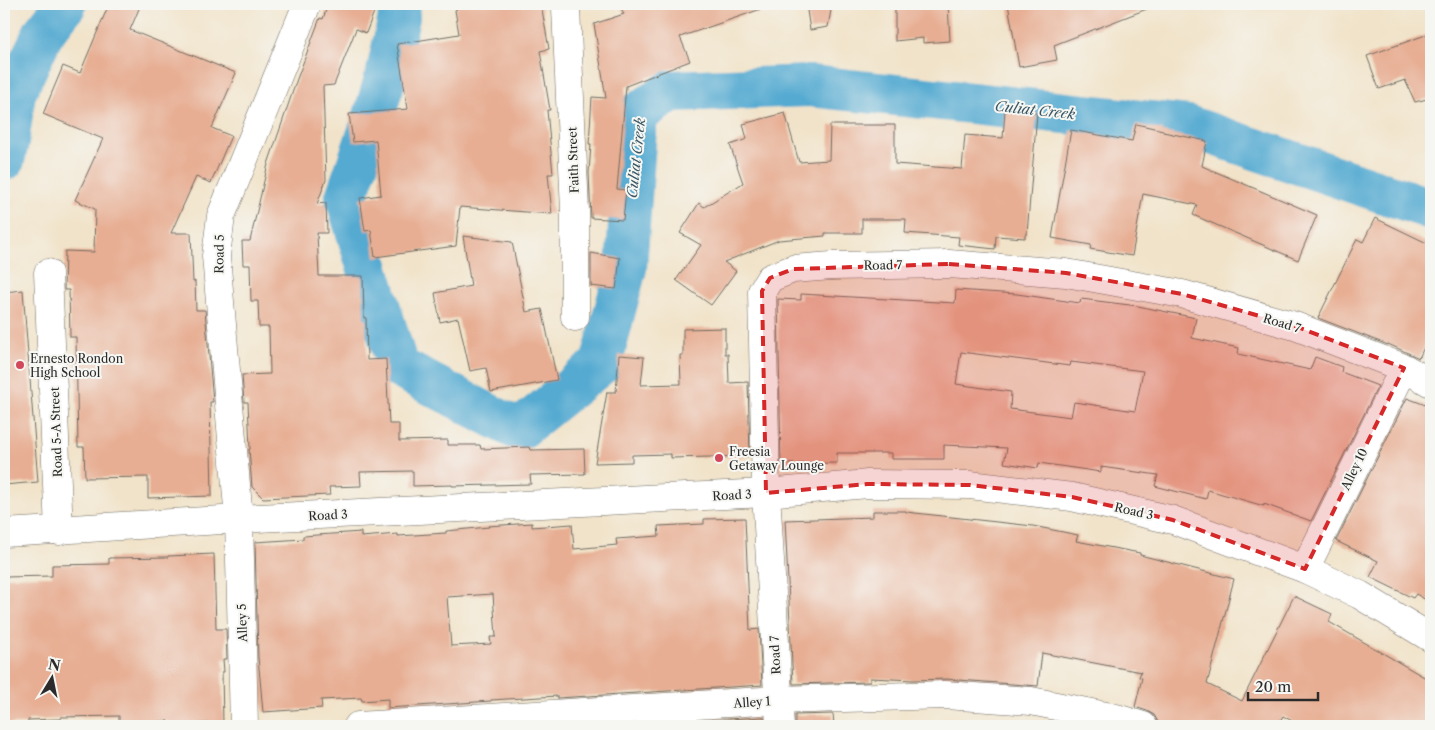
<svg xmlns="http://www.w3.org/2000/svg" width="1435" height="730" viewBox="0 0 1435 730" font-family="'Libre Caslon Text',serif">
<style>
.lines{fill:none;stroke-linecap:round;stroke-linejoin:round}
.river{stroke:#55aad1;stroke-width:42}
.building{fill:#e7ae93;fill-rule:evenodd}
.minor-casing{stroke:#706b62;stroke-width:29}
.tertiary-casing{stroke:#706b62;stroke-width:29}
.minor{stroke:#fff;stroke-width:28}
.tertiary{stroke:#fff;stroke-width:28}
.marked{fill:#d62828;fill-opacity:0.2;stroke:#d62828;stroke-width:4;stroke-dasharray:10 6;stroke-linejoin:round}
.poi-dot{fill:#d1495b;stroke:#f6f6f2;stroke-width:2}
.labels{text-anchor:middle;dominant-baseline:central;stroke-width:4;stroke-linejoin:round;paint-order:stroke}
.street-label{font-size:12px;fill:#2b2b2b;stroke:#f6f6f2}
.poi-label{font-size:12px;fill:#2b2b2b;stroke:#f6f6f2;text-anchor:start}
.water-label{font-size:14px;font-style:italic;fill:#3a5765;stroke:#f6f6f2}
</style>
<rect width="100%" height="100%" fill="#f6f6f2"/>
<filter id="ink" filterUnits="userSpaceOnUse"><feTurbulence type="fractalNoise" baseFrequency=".02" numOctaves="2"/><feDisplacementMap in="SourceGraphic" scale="10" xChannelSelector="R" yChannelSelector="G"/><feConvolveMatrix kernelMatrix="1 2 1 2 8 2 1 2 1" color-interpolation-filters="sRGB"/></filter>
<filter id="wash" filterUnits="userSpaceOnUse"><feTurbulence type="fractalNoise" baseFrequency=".0096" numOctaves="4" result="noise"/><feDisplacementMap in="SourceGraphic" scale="20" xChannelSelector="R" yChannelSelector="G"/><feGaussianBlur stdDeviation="1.12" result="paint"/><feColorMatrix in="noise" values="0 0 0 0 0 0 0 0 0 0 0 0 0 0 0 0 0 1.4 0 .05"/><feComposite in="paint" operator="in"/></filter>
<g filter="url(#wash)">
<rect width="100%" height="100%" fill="#f1e3c9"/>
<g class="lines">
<g class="river">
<polyline points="398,4 399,17 387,72 374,116 346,197 398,367 519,430 601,364 626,268 637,114 671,91 810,86 1188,126 1431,209"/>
<polyline points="4,160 8,142 15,93 44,32 66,4"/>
</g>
</g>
<g id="blocks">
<g class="building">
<polygon points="109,4 141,4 130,30 236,73 212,128 231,136 211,183 196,177 171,233 191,233 193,282 195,281 196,310 205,310 213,402 210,402 212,496 148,498 148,477 85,478 84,447 78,447 76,337 70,337 69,290 64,290 65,251 94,252 95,209 75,200 103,139 43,114 63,66 80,73"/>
<polygon points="328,4 377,4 366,33 356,29 334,85 323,86 326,180 317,204 326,203 327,233 317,233 319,276 363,276 364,318 366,318 367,360 386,359 389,424 399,424 399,441 448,440 448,445 480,445 481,449 529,447 530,450 584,449 585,474 530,475 531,484 452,486 452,485 413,486 413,471 360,472 361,486 329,487 330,495 263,498 252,487 249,449 250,449 248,402 244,402 242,375 270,374 269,327 259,327 258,301 251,301 250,265 243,265 242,241 250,241 268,164 297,79 320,18 323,19"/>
<polygon points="456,4 541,4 549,49 540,51 550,110 547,110 553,174 548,174 552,214 460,207 456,246 375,257 371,230 365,231 360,198 381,195 376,140 353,142 349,114 408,109 397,44 459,34 455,10 457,9"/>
<polygon points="633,4 766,4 767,7 680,37 690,61 626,86 617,189 626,190 623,220 591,218 589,173 591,144 589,144 592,97 606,98 594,24 624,14 621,8"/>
<polygon points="806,4 832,4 828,27 810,30"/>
<polygon points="895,4 948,4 950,41 923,43 923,38 895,41"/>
<polygon points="1008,4 1157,4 1157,5 1054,45 1057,60 1019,67"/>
<polygon points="1431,33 1431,98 1415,102 1405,80 1379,89 1367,56"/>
<polygon points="1005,110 1037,113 1027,234 1025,234 1025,238 996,236 995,249 958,245 959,237 905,233 906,219 862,219 862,233 825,233 825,236 779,240 724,262 736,271 711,305 676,280 701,245 680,233 699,203 704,207 743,183 730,145 747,139 743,124 785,113 799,162 829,160 830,125 895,125 895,164 962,169 965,135 1003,138"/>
<polygon points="1136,124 1163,130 1163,132 1207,141 1202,166 1317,215 1298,260 1193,215 1197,205 1143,194 1132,256 1090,249 1091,245 1052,238 1071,130 1132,141"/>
<polygon points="1375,218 1431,245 1431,333 1419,358 1388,344 1388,345 1318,318 1357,239 1363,242"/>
<polygon points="463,236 512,242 526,312 542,309 557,380 491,392 486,368 470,371 458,318 440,322 435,293 471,286"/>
<polygon points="591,253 620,258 616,289 591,286"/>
<polygon points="23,290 38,482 4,485 4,292"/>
<path d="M956,290L1017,294L1080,303L1081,299L1138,306L1196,318L1192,338L1239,348L1238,354L1310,370L1315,357L1342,367L1341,372L1378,386L1311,521L1264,504V506L1208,490L1206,499L1155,486L1158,475L1101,467V472L1039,463L1038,468L1004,463L1007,448L944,445V459H891V453H837V463L781,464L778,299L801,300V294L955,303ZM961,352L1070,366L1071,362L1143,371L1135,411L1074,402L1071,417L1010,409L1011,392L956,384Z"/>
<polygon points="725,328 725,354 728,354 729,383 748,382 750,456 671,458 671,454 632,455 632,462 595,463 607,392 616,392 619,355 644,357 641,385 681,384 680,355 683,355 683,329"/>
<polygon points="1407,398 1431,407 1431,603 1416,594 1413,598 1370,577 1378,561 1336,541"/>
<polygon points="873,511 906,511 906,512 1033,526 1078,535 1076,541 1140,553 1140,555 1234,579 1207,684 1242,701 1294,596 1332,614 1329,622 1431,681 1431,726 1301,726 1283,716 1277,726 1158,726 1158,722 1154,715 1147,711 1135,707 1142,678 1139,677 1141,672 1042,653 1038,686 946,679 913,680 870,678 870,682 793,684 785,520 873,517"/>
<path d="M745,518L750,630L759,629L762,685L557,698V696L491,700V701L388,708V699L362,701L361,698L321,700L322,708L263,712L258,657L255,542L303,539V536L361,532V537L398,534V536L446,533V531L489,527L488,526L532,523V527L572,524L574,549L617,545L616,539L659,536L658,526L704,524V519ZM493,594L496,637H490L491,644L451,646L447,597Z"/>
<polygon points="214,554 216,629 226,629 227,659 223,659 224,672 222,672 223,723 168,724 168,721 119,723 119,716 61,717 61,719 28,720 28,724 4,724 4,577 52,576 52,565 109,564 109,558 168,557 168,556"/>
<polygon points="833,714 834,726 795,726 795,715"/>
<polygon points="764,717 764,726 711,726 711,720"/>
</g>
</g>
</g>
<g filter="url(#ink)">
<use href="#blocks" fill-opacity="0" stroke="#706b62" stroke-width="1"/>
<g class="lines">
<g class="minor-casing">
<g id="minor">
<polyline points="565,4 566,8 575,211 575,317"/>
<polyline points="48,273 59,531"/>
<polyline points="239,519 244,726"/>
<polyline points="1305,569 1404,368"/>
<polyline points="358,726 778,700 945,695 1031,701 1116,718 1143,726"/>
<polyline points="780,726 766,493 762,291 770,278 793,269 832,266 949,264 1066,273 1182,294 1295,326 1404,368 1431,383"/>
</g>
</g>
<g class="tertiary-casing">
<g id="tertiary">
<polyline points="239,519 216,256 221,216 307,4"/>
<polyline points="4,533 239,519 766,493 868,484 970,485 1072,497 1173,520 1305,569 1360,595 1431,638"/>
</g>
</g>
<use href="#minor" class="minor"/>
<use href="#tertiary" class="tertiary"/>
</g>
</g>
<path class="marked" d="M949,264L1066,273L1182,294L1295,326L1404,368L1305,569L1173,520L1072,497L970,485L868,484L766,493L762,291L770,278L793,269Z"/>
<g class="poi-dot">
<circle cx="20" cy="365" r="5"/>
<circle cx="719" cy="458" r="5"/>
</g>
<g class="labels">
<g class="street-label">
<text transform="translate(573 160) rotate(-92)">Faith Street</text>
<text transform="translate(219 254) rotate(-89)">Road 5</text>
<text transform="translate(883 265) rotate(-1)">Road 7</text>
<text transform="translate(1282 323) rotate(17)">Road 7</text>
<text transform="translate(56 432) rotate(-92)">Road 5-A Street</text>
<text transform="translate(1354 469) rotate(-64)">Alley 10</text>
<text transform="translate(732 495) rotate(-3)">Road 3</text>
<text transform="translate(1134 511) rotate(13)">Road 3</text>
<text transform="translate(328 515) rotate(-3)">Road 3</text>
<text transform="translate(242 623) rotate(-92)">Alley 5</text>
<text transform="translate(775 655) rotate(-93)">Road 7</text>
<text transform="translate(752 702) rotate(-4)">Alley 1</text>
</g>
<g class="poi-label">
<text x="30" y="358">Ernesto Rondon<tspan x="30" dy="14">High School</tspan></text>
<text x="729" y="451">Freesia<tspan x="729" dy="14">Getaway Lounge</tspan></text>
</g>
<g class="water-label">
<text transform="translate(1035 110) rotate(6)">Culiat Creek</text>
<text transform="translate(636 158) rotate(-84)">Culiat Creek</text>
</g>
</g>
<rect width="1435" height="730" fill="none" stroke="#f6f6f2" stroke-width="20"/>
<g transform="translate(52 678) rotate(10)" stroke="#f6f6f2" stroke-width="4" paint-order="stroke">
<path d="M0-4L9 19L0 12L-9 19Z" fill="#2b2b2b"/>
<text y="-8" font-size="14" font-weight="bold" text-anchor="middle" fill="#2b2b2b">N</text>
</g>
<path d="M1248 692v8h70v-8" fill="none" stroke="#2b2b2b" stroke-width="2.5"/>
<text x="1255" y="692" font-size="15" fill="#2b2b2b" stroke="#f6f6f2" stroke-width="4" paint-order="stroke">20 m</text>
</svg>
